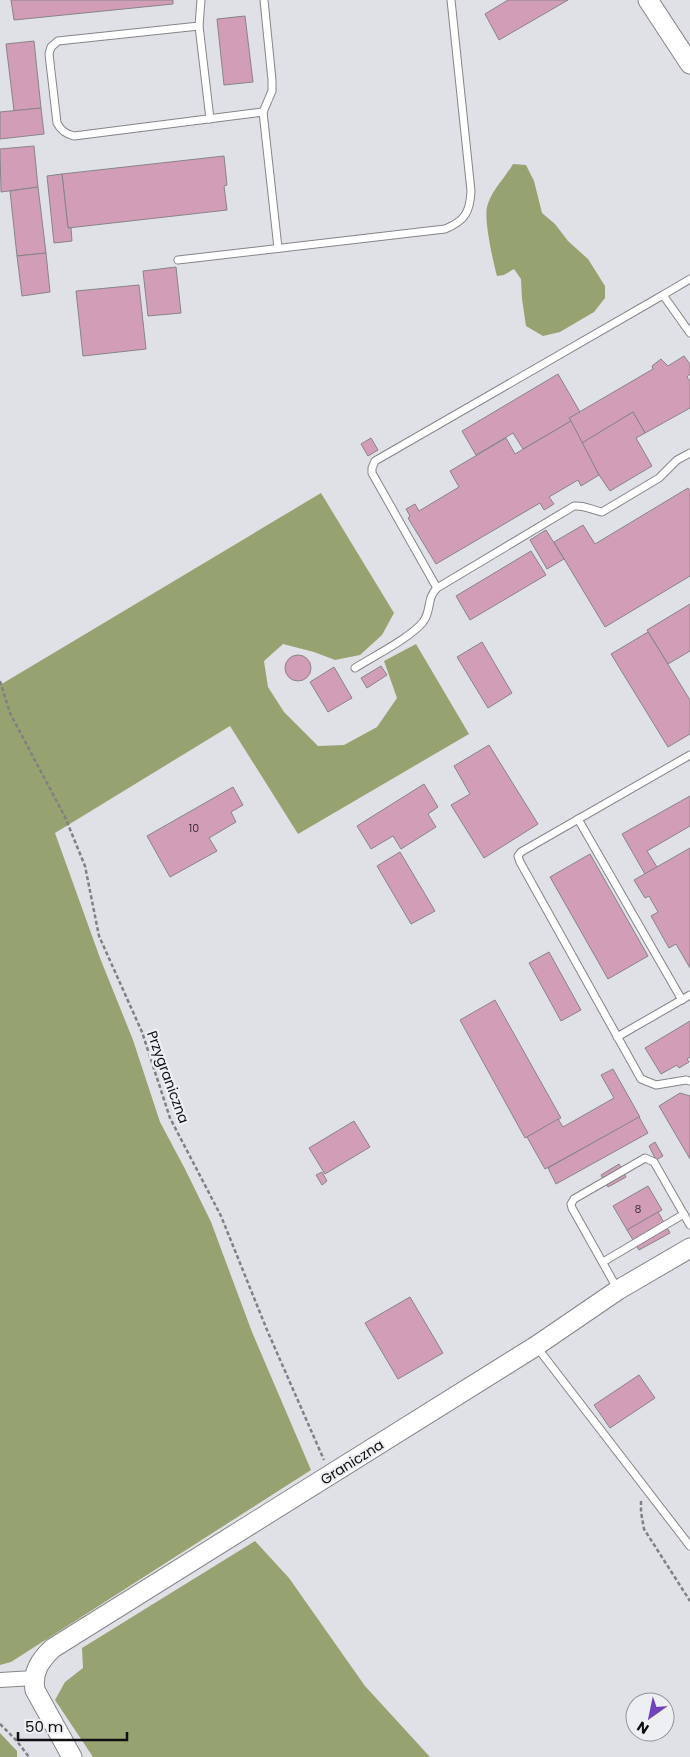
<svg xmlns="http://www.w3.org/2000/svg" width="690" height="1757" viewBox="0 0 690 1757" font-family="Poppins,sans-serif">
<style>
.forest{fill:#96a371}
.building{fill:#d29eb7;stroke:#888486}
.lines{fill:none;stroke-linecap:round;stroke-linejoin:round}
.lane-casing{stroke:#848589;stroke-width:9}
.street-casing{stroke:#848589;stroke-width:16}
.secondary-casing{stroke:#848589;stroke-width:21}
.path{stroke:#808084;stroke-width:2.5;stroke-dasharray:4 2.5;stroke-linecap:butt}
.lane{stroke:#fff;stroke-width:7}
.street{stroke:#fff;stroke-width:14}
.secondary{stroke:#fff;stroke-width:19}
.labels{text-anchor:middle;dominant-baseline:central;stroke-width:4.5;stroke-linejoin:round;paint-order:stroke}
.number-label{font-size:11px;fill:#40333a}
.street-label{font-size:14px;fill:#0f0f11;stroke:#eeeff3}
</style>
<rect width="100%" height="100%" fill="#e0e1e6"/>
<g class="forest">
<path d="M513,164L526,165L534,181L542,213L555,224L568,241L588,259L605,286V298L594,312L560,332L543,336L526,326L522,299L521,279L514,269L504,275L497,276C493,261 484,221 487,207C491,191 505,178 513,164Z"/>
<polygon points="321,493 394,613 382,635 360,655 335,660 314,652 283,644 264,661 268,687 284,712 318,746 344,745 377,727 397,698 384,661 416,644 469,734 298,834 230,726 55,833 100,958 133,1040 160,1122 185,1169 211,1222 252,1332 311,1470 11,1662 0,1665 0,685"/>
<polygon points="255,1541 289,1578 365,1686 430,1757 93,1757 55,1700 65,1682 83,1668 82,1648"/>
<polygon points="0,1733 17,1751 17,1757 0,1757"/>
</g>
<g class="building">
<polygon points="11,0 173,0 173,4 14,20"/>
<polygon points="508,0 568,0 499,40 485,14"/>
<polygon points="245,16 253,82 224,85 217,19"/>
<polygon points="34,41 41,108 14,111 6,44"/>
<polygon points="41,108 44,134 0,139 0,112"/>
<polygon points="34,146 38,187 1,192 0,149"/>
<polygon points="224,156 227,185 224,186 227,210 68,228 62,174"/>
<polygon points="62,174 68,228 71,228 72,241 54,243 47,176"/>
<polygon points="38,187 46,253 17,256 10,191"/>
<polygon points="46,253 50,292 22,296 17,256"/>
<polygon points="176,267 181,313 148,316 143,271"/>
<polygon points="139,285 146,349 83,356 76,291"/>
<polygon points="684,356 690,364 690,374 687,377 690,381 690,408 645,433 633,412 582,443 569,418 653,369 652,366 661,359 668,366"/>
<polygon points="558,374 580,412 569,418 571,421 523,449 513,433 476,455 462,431"/>
<polygon points="633,412 645,433 636,438 652,466 610,491 599,475 582,443"/>
<polygon points="571,421 599,475 581,486 578,480 549,497 554,504 544,510 540,503 436,564 408,518 410,516 406,509 415,504 419,511 459,487 450,471 506,438 515,454"/>
<polygon points="371,438 378,450 368,456 361,444"/>
<polygon points="688,488 690,491 690,576 605,627 554,542 583,525 595,544"/>
<polygon points="546,530 564,559 547,569 530,540"/>
<polygon points="531,551 546,575 470,620 456,596"/>
<polygon points="690,604 690,651 668,664 647,630"/>
<polygon points="648,632 690,700 690,734 668,747 611,654"/>
<polygon points="482,642 512,693 488,708 457,657"/>
<circle cx="298" cy="668" r="13"/>
<polygon points="381,666 387,675 367,688 361,678"/>
<polygon points="334,667 352,698 328,712 310,682"/>
<polygon points="489,745 538,824 484,858 451,805 470,794 454,766"/>
<polygon points="424,784 438,807 428,814 436,827 401,849 393,836 371,849 357,826"/>
<polygon points="233,787 243,805 231,812 236,822 209,838 217,851 170,877 147,836"/>
<polygon points="690,796 690,826 647,851 657,867 645,874 622,834"/>
<polygon points="690,848 690,968 676,944 669,948 651,916 658,912 649,896 645,898 634,880"/>
<polygon points="400,852 435,911 411,924 377,866"/>
<polygon points="590,854 648,956 608,979 550,877"/>
<polygon points="549,952 581,1010 561,1021 529,963"/>
<polygon points="495,1000 561,1118 525,1138 460,1020"/>
<polygon points="690,1021 690,1057 687,1059 689,1062 679,1068 677,1065 661,1074 645,1048"/>
<polygon points="613,1069 640,1117 545,1169 527,1137 558,1119 563,1127 614,1098 601,1075"/>
<polygon points="680,1093 690,1096 690,1159 659,1106"/>
<polygon points="639,1117 648,1133 556,1184 548,1168"/>
<polygon points="354,1121 370,1147 325,1174 309,1148"/>
<polygon points="655,1142 663,1156 656,1160 649,1146"/>
<polygon points="619,1164 626,1177 608,1187 601,1175"/>
<polygon points="322,1172 327,1181 322,1185 316,1175"/>
<polygon points="648,1186 662,1210 627,1230 613,1206"/>
<polygon points="658,1212 670,1233 639,1250 627,1230"/>
<polygon points="410,1297 443,1353 398,1379 365,1323"/>
<polygon points="639,1375 655,1398 610,1428 594,1405"/>
</g>
<g class="lines">
<g class="lane-casing">
<g id="lane">
<path d="M201,0L199,26L58,41L51,47L49,54L57,123C61,131 66,134 74,136L263,112"/>
<polyline points="264,0 272,80 272,91 263,112 278,248"/>
<polyline points="199,26 210,119"/>
<path d="M178,260L445,229C465,221 470,212 471,191L451,0"/>
<polyline points="663,295 690,279"/>
<polyline points="437,588 372,473 372,468 375,461 663,295 690,333"/>
<path d="M355,668C374,656 410,638 423,622C432,610 426,599 437,588L574,506C585,505 592,510 602,512L659,478L677,460L690,453"/>
<polyline points="690,755 521,852 518,856 520,862 641,1079 656,1085 686,1080 690,1081"/>
<polyline points="578,819 682,1000"/>
<polyline points="617,1037 690,995"/>
<polyline points="603,1262 684,1214"/>
<polyline points="618,1290 572,1208 571,1204 574,1199 645,1158 654,1162 690,1225"/>
<polyline points="536,1346 690,1546"/>
</g>
</g>
<g class="street-casing">
<polyline id="street" points="0,1680 34,1678"/>
</g>
<g class="secondary-casing">
<g id="secondary">
<polyline points="648,0 690,64"/>
<path d="M72,1757L35,1690C32,1672 40,1660 53,1648L536,1346L618,1290L690,1248"/>
</g>
</g>
<g class="path">
<polyline points="0,681 10,713 65,817 85,866 99,936 142,1032 170,1118 221,1216 267,1330 324,1460"/>
<polyline points="641,1501 641,1512 644,1529 690,1601"/>
<polyline points="0,1724 16,1740 29,1757"/>
</g>
<use href="#lane" class="lane"/>
<use href="#street" class="street"/>
<use href="#secondary" class="secondary"/>
</g>
<g class="labels">
<g class="number-label">
<text x="194" y="828">10</text>
<text x="638" y="1209">8</text>
</g>
<g class="street-label">
<text transform="translate(168 1077) rotate(70)">Przygraniczna</text>
<text transform="translate(352 1462) rotate(-32)">Graniczna</text>
</g>
</g>
<g transform="translate(650 1717) rotate(213)"><circle r="24" fill="#eeeff3" stroke="#959599"/>
<path d="M0-4L9 19L0 12L-9 19Z" fill="#7043bb"/>
<text y="-8" font-size="14" font-weight="bold" text-anchor="middle" fill="#0f0f11">N</text>
</g>
<path d="M18 1732v8h109v-8" fill="none" stroke="#0f0f11" stroke-width="2.5"/>
<text x="25" y="1732" font-size="15" fill="#0f0f11" stroke="#eeeff3" stroke-width="4" paint-order="stroke">50 m</text>
</svg>
